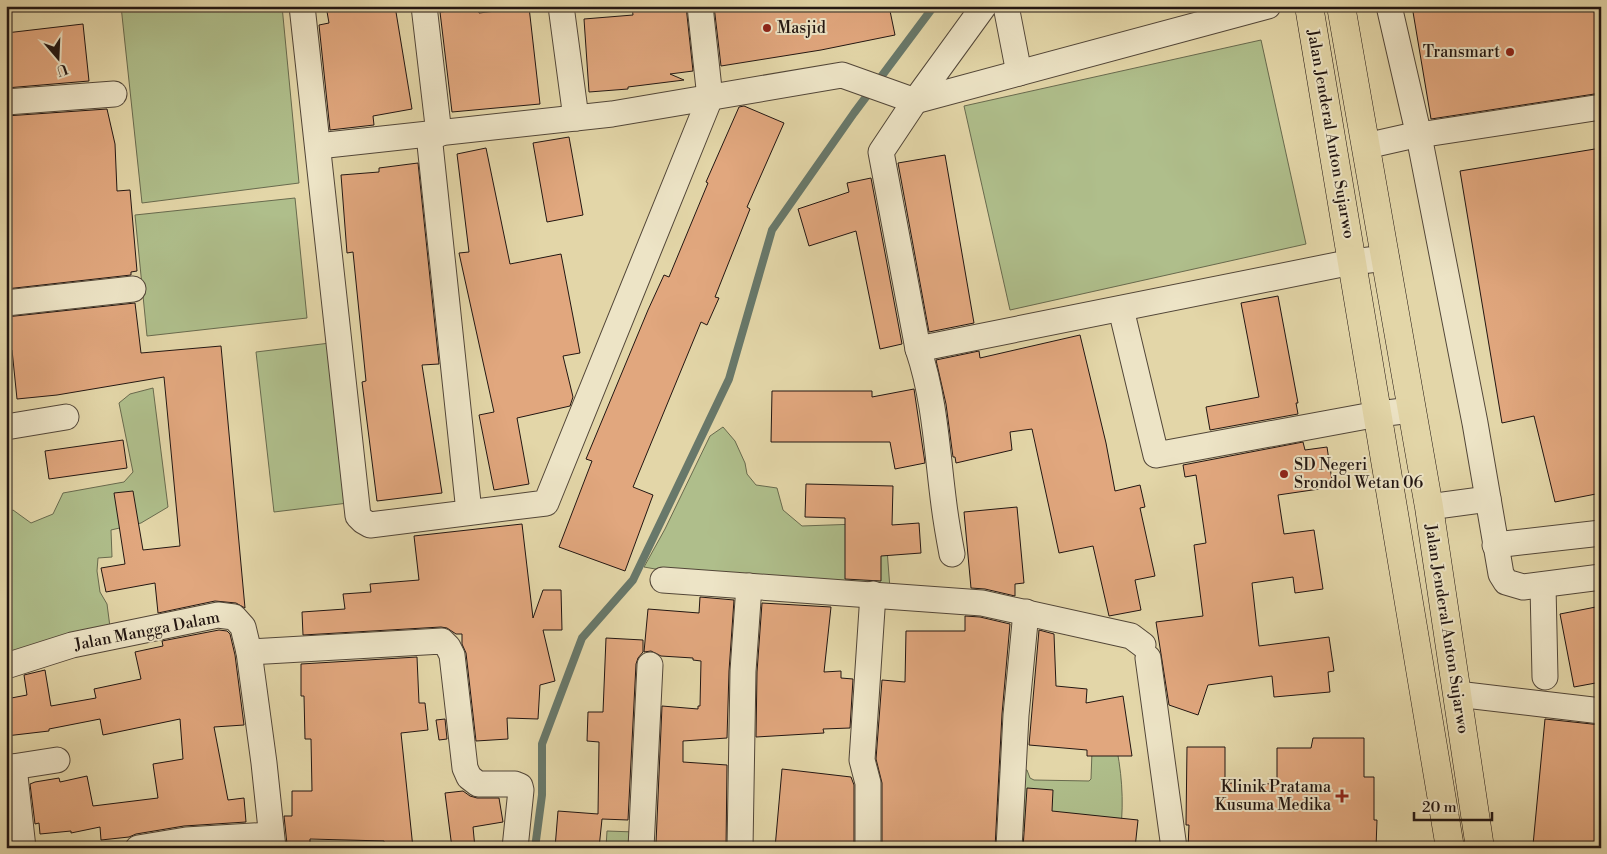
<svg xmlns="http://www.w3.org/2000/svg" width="1607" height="854" viewBox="0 0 1607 854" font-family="'Libre Bodoni',serif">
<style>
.green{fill:#afbe8b;stroke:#686a4e}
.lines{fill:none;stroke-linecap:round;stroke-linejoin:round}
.stream{stroke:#68786a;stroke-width:8}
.building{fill:#e1a77e;stroke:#221612}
.minor-casing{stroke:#524638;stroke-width:27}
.highway-casing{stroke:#221612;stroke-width:29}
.minor{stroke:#ede4c6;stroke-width:25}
.highway{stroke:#e3d6a8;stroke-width:28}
.poi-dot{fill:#8f2418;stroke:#ede4c6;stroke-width:2}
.labels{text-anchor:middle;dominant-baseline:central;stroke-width:4;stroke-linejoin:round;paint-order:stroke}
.poi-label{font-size:16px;fill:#221612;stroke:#ede4c6;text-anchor:start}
.street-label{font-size:16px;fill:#221612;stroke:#ede4c6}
</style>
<rect width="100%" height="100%" fill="#e3d6a8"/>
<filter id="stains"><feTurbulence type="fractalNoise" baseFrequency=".004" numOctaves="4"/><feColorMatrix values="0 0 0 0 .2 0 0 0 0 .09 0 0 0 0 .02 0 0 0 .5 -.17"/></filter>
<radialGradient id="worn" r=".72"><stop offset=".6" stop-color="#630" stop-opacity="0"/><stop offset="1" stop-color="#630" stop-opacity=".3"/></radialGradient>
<g class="green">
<polygon points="121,6 282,6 299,183 142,203"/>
<polygon points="1261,40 1306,244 1010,310 964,106"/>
<polygon points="295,198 307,318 147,336 135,215"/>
<polygon points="330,343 348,503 274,512 256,352"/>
<polygon points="153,388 168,507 141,523 111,530 112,557 98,558 97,571 100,592 107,604 110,627 6,661 6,512 13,510 31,523 53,514 63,493 124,482 133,472 119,403 130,394"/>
<polygon points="723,427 735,441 745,463 747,474 756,485 777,488 783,510 802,526 885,523 891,602 756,587 644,567 665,529 710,436"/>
<path d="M1117,750C1123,781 1124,812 1119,842L1024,831L1003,826L999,804L980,802L986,773C1000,773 1013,769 1027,770L1030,778L1034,780L1089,781L1091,779L1092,751Z"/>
<polygon points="607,831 635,832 634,848 606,848"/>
</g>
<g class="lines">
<polyline class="stream" points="535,848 542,795 542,744 582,638 633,580 729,379 772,230 854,113 934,6"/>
</g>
<g class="building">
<polygon points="326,6 395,6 412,109 373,116 374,125 330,130 319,25 329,23"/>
<polygon points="632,6 686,6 693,71 670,74 684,80 628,87 628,89 589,92 584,19 633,15"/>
<polygon points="714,6 889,6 895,35 821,50 721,66"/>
<polygon points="1412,6 1601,6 1601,93 1431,119"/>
<polygon points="529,7 540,104 452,112 440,12 478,8 479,13"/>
<polygon points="83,24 89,81 6,88 6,33"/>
<polygon points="744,106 784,123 747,207 750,209 715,297 719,298 707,325 701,322 633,487 653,495 625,571 559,547 592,461 586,459 648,310 664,275 669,277 708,183 706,182 739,107"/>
<polygon points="107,109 115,144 117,191 130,190 137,271 131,272 131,275 6,289 6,116"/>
<polygon points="569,137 583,215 547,222 533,143"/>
<polygon points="486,148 510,264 561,254 580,353 563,356 573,397 570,406 517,418 529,484 494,490 479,415 494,412 459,253 469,252 457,154"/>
<polygon points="1601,148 1601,493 1555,502 1534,416 1502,423 1460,171"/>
<polygon points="945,155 974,323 929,332 898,163"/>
<polygon points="418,163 439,364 422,365 442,493 377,501 362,382 366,381 353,252 347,253 341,175 379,172 379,168"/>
<polygon points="871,178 902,344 880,349 856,231 809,246 798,209 849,192 847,183"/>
<polygon points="1278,296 1298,403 1296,403 1298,414 1210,430 1206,407 1259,397 1241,303"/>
<polygon points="135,303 141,353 221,346 245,608 236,603 215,601 158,613 155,583 106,592 101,568 125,564 114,493 133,491 143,550 180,546 164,377 57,395 17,399 12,350 6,350 6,317"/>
<polygon points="1080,335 1106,443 1115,491 1140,485 1145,507 1140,508 1155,576 1135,580 1141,610 1109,616 1093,546 1059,553 1032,429 1010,432 1012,450 956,463 955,457 953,457 946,404 936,360 979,351 980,358"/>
<polygon points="914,389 925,463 895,469 890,442 771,442 772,391 872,391 872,397"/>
<polygon points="123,440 127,468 49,479 45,451"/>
<polygon points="1303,442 1305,450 1327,447 1333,487 1278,495 1284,534 1314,530 1323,589 1295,593 1293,577 1252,583 1259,646 1329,637 1334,671 1328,672 1330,692 1274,697 1272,676 1208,685 1198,715 1169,705 1156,622 1203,616 1194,545 1206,543 1196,475 1185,477 1183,465"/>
<polygon points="806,484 893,486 892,525 919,523 921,553 881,556 881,581 845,579 845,518 805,517"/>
<polygon points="1017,507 1024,583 1015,584 1015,596 985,589 971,588 964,512"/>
<polygon points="522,524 533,618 543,590 561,590 562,630 543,630 555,681 540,685 538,719 507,718 508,739 476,741 466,653 462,644 462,634 456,634 447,628 441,627 303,635 302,612 345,609 343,594 371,592 370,584 419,580 414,536"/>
<polygon points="700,597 734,600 729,671 727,738 683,741 683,762 727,765 726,848 682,848 682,843 656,843 662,706 698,709 698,706 700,706 701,661 693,660 693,658 661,656 651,651 644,652 648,609 699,613"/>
<polygon points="762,603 831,607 824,672 841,671 841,678 853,679 850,728 823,729 824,733 756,737 757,672"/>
<polygon points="1601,606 1601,682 1574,687 1560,614"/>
<polygon points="965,616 980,617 1010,624 1002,714 995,848 882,848 882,783 876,759 882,680 905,682 906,631 965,631"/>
<polygon points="219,630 227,631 230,634 235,655 244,725 214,727 228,800 244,798 246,822 184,826 136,834 129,837 101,840 100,827 71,833 71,831 40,834 39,823 35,824 30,784 35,782 59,778 60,782 87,776 93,806 158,798 153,764 183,759 180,719 103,735 100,719 49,729 49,731 6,736 6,699 27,695 24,675 45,670 51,706 96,698 94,689 141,679 135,652 163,646 162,641"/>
<polygon points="1039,630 1054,634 1056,686 1087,689 1086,703 1123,696 1132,756 1087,756 1087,750 1029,745"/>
<polygon points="606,638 643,640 643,652 638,658 636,664 628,820 602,819 599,848 555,848 558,811 598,814 599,742 587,741 588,712 603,712"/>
<polygon points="417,657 419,703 425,703 428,730 401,733 413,848 385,848 384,841 310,839 310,844 287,844 284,816 292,816 292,791 312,791 311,739 305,739 304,696 301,696 301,664"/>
<polygon points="445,719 447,739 439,740 436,720"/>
<polygon points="1545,719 1601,725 1601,848 1557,848 1533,845"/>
<polygon points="1313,738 1364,738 1364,777 1374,777 1374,820 1377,820 1376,848 1188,848 1189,825 1186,825 1187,747 1225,747 1225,783 1277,784 1277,748 1311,748"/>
<polygon points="782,769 851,777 854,785 854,843 820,843 819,848 775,848"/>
<polygon points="1027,788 1053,790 1052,811 1138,820 1135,848 1023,848"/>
<polygon points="463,791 470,796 477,798 499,798 503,822 473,827 475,848 452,848 445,793"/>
</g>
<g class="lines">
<g class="minor-casing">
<g id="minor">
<polyline points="302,6 358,516 363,521 370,525 546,503 710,98 700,6"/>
<polyline points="424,6 439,134"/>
<polyline points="561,6 576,118"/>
<polyline points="1006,6 1019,73"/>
<polyline points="1389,6 1419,136 1475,423 1501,574 1506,582 1523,587 1601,577"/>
<polyline points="6,102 114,94"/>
<polyline points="429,135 469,512"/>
<polyline points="318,146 612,114 842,75 915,101 1268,6"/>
<polyline points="1366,146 1406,137 1601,107"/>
<polyline points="6,303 133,289"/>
<polyline points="1121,309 1156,455 1378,414 1412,410"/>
<polyline points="918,349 1352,262 1386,258"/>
<polyline points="6,427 66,417"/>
<polyline points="1429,507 1488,499"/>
<polyline points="1495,545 1601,533"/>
<path d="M952,554C949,538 946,521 944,505C937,452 935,399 918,349L881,152L915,101L984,6"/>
<polyline points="663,580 982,603 1131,636 1143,645"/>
<polyline points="1543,586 1545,677"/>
<polyline points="249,652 442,641 448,647 452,655 465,768 469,777 478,784 515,784 520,786 521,790 515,848"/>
<polyline points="1148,658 1174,848"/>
<polyline points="6,666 72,645 218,615 234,617 243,627 249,652 264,763 273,848"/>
<polyline points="1457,694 1601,711"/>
<polyline points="14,767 23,848"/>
<polyline points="6,768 57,760"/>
<polyline points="138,848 186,840 271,835"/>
<polyline points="641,848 650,665"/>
<polyline points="740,848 743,671 749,586"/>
<polyline points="868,848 868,783 862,760 873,594"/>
<polyline points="1009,848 1016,715 1026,612"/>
</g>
</g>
<g class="highway-casing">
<g id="highway">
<polyline points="1309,6 1450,848"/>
<polyline points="1341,6 1429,507 1480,848"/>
</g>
</g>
<use href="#minor" class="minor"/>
<use href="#highway" class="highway"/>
</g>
<g class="poi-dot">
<circle cx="767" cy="28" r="5"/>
<circle cx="1510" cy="52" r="5"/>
<circle cx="1284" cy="474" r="5"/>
<path d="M1339.5 788.5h5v5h5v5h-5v5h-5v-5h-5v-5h5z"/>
</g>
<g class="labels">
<g class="poi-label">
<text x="777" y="28">Masjid</text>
<text x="1500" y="52" text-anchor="end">Transmart</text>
<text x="1294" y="465">SD Negeri<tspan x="1294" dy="18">Srondol Wetan 06</tspan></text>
<text x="1331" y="787" text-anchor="end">Klinik Pratama<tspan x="1331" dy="18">Kusuma Medika</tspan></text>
</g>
<g class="street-label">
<text transform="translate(1331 134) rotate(80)">Jalan Jenderal Anton Sujarwo</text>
<text transform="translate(1447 629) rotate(81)">Jalan Jenderal Anton Sujarwo</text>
<text transform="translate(147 631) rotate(-11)">Jalan Mangga Dalam</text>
</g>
</g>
<rect width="1607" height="854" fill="none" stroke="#e3d6a8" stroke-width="25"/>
<rect x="8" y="8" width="1592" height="839" fill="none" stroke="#221612" stroke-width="2.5"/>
<rect x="12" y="12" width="1582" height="829" fill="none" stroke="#221612"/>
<g transform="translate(58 58) rotate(161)" stroke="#ede4c6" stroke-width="4" paint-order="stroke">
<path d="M0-4L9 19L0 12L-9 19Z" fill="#221612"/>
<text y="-8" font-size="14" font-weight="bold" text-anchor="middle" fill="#221612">U</text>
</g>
<path d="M1414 812v8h78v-8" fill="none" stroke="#221612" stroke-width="2.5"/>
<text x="1422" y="812" font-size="15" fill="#221612" stroke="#ede4c6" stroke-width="4" paint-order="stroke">20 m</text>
<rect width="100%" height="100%" filter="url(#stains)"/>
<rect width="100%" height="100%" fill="url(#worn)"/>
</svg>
